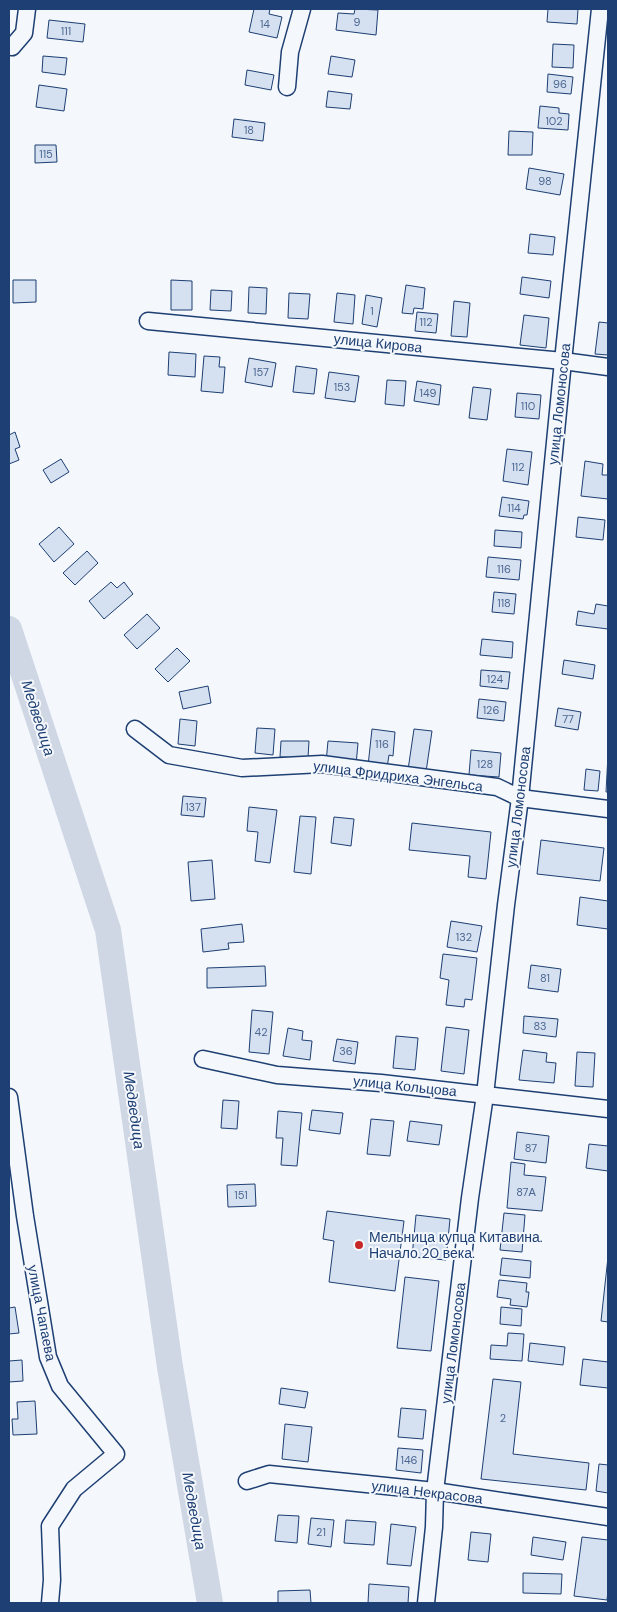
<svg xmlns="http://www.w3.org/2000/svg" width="617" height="1612" viewBox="0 0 617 1612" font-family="'DM Sans',sans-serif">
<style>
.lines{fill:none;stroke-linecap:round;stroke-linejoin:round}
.river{stroke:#cfd7e4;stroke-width:26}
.building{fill:#d5e0f0;stroke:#1d3f73}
.minor-casing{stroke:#1d3f73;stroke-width:19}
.minor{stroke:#f4f7fb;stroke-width:16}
.poi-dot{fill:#c62828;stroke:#f4f7fb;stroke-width:2}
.labels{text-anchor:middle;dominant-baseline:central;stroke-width:4;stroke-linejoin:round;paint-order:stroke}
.number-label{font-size:11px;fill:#4b6792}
.street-label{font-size:14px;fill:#1d3f73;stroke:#f4f7fb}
.poi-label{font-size:14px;fill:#1d3f73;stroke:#f4f7fb;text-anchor:start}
.water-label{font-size:15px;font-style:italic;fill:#1d3f73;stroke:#f4f7fb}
</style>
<rect width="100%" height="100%" fill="#f4f7fb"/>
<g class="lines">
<polyline class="river" points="9,629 108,930 170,1367 210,1603"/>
</g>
<g class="building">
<polygon points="254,9 270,9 269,14 282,17 277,38 249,32"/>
<polygon points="355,9 378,10 376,35 336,30 338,13 354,14"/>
<polygon points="548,9 578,9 577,24 547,22"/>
<polygon points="49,20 85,24 83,42 47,38"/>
<polygon points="553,44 574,45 573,68 552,67"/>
<polygon points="43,56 67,58 65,75 42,72"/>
<polygon points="331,56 355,60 352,77 328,74"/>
<polygon points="247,70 274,75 271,90 245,85"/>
<polygon points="548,74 573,77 571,94 547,92"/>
<polygon points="39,85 67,89 64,111 36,107"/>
<polygon points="328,91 352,94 350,109 326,107"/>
<polygon points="540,106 559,108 559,113 569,114 568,130 538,128"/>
<polygon points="234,119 265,123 263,141 232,137"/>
<polygon points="509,131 533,132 532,155 508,155"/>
<polygon points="35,145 56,145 57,162 35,163"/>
<polygon points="529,168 564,174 560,195 526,189"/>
<polygon points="530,234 555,237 553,255 528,253"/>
<polygon points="522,277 551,281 549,298 520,294"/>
<polygon points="13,280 36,280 36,302 13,303"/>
<polygon points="171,280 192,281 192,310 171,310"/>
<polygon points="406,285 425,288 423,309 414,308 413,314 402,313"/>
<polygon points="249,287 267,288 266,314 248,313"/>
<polygon points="211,290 232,291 231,311 210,310"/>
<polygon points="289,293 310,294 308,319 288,318"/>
<polygon points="337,293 355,295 353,324 334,322"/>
<polygon points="366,295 382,298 377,327 362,324"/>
<polygon points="454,301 470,303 467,337 451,336"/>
<polygon points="417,312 438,314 436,333 415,331"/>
<polygon points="524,315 549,318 546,348 520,345"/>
<polygon points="599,322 608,323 608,355 595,354"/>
<polygon points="169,352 196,354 195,377 168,375"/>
<polygon points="204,356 220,357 219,367 225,367 223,393 201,391"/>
<polygon points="249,358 276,363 272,387 245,382"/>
<polygon points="296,366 317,369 314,394 293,392"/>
<polygon points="329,372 359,376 355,402 325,398"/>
<polygon points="387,380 406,381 404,406 385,404"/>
<polygon points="417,381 441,385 439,405 414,401"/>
<polygon points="473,387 491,389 487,420 469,418"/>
<polygon points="517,393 541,395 539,419 515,417"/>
<polygon points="15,432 20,447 15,449 19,460 9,464 9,435"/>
<polygon points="507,449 532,452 528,485 503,481"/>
<polygon points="61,459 69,472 51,483 43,470"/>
<polygon points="585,461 603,464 602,475 608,475 608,499 581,496"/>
<polygon points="502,497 529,501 527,515 524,515 523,519 499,516"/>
<polygon points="578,517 605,520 603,540 576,537"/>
<polygon points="59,527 74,544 54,562 39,544"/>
<polygon points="495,530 522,532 521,548 494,546"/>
<polygon points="87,551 98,563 75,585 63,573"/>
<polygon points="488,557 521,560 519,580 486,577"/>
<polygon points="111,582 117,588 124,582 133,594 104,619 89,601"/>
<polygon points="494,592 516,594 514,614 492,612"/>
<polygon points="596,604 608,606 608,629 576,625 578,611 594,614"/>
<polygon points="147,614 160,628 137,649 124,635"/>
<polygon points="482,639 513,642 512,658 480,655"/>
<polygon points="177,648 190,661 168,682 155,669"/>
<polygon points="564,660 595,665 593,679 562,674"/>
<polygon points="481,670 510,672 508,689 480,686"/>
<polygon points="208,686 211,703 183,709 179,692"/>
<polygon points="479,699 506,702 504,721 477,718"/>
<polygon points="558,708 581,712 578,730 555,726"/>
<polygon points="180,719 197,721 195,746 178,744"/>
<polygon points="257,728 275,729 273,755 255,753"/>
<polygon points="372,729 395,732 393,756 389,755 387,768 368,766"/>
<polygon points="414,729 432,731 426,772 408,770"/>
<polygon points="281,741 309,741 308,758 280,757"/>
<polygon points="328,741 358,743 356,765 326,763"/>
<polygon points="471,750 501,753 499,777 469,775"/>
<polygon points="608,755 608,792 606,792"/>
<polygon points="586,769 600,771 598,791 584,790"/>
<polygon points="183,796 206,798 204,817 181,815"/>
<polygon points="249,807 277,810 270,863 255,861 258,832 247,831"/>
<polygon points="300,816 316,817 311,874 294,872"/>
<polygon points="334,817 354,819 351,846 331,843"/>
<polygon points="412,823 491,832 486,879 468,877 470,856 409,850"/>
<polygon points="541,840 604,848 600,881 537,874"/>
<polygon points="212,860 215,899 191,901 188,862"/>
<polygon points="580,897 608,901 608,929 577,925"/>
<polygon points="451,921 482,926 477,952 447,947"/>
<polygon points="242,924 244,942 228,943 229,949 203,952 201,929"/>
<polygon points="443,954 477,958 472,1000 465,999 464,1007 446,1005 449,980 440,978"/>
<polygon points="531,965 561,969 558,992 528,988"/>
<polygon points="265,966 266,986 207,988 207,968"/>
<polygon points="252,1010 273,1012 269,1054 249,1052"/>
<polygon points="524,1016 558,1019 556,1037 523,1033"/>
<polygon points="446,1027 469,1030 464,1074 441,1071"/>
<polygon points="288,1028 303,1031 302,1040 312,1041 310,1060 283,1056"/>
<polygon points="396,1036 418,1038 415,1070 393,1068"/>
<polygon points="337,1039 358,1042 355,1064 333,1061"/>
<polygon points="523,1050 547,1053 546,1062 556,1063 554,1083 519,1080"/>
<polygon points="577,1052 595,1053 593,1087 575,1086"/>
<polygon points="223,1100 239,1101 237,1129 221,1128"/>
<polygon points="312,1110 343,1113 340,1134 309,1130"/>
<polygon points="278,1111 302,1113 297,1166 281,1165 283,1138 276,1138"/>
<polygon points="371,1119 394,1121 390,1156 367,1154"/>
<polygon points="410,1121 442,1125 439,1145 407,1141"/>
<polygon points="517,1132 549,1136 546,1163 514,1159"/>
<polygon points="589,1144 608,1146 608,1171 586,1168"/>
<polygon points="511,1162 525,1164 524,1175 546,1177 542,1211 507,1208"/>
<polygon points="255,1184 256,1206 228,1207 227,1185"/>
<polygon points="327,1211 404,1221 395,1291 329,1282 334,1241 323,1239"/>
<polygon points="504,1213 525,1215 522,1252 500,1250"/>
<polygon points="416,1215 450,1219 446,1260 412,1257"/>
<polygon points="608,1257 608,1322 601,1321"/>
<polygon points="502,1258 531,1261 530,1278 500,1275"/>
<polygon points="405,1277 439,1281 431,1351 397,1348"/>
<polygon points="499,1280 527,1283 526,1292 529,1292 527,1307 510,1305 511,1299 497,1297"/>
<polygon points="15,1307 19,1333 9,1334 9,1308"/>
<polygon points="501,1307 522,1309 521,1326 500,1324"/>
<polygon points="508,1333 524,1334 522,1361 490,1359 491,1345 507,1346"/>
<polygon points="530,1343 565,1347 563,1365 528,1361"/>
<polygon points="583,1359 608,1362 608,1388 580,1385"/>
<polygon points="22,1360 23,1381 9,1382 9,1361"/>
<polygon points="493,1379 521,1382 513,1454 589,1463 586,1490 481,1479"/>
<polygon points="281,1388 308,1392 305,1408 279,1404"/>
<polygon points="35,1401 37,1434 13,1435 12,1419 18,1419 17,1402"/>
<polygon points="401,1408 426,1410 423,1439 398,1437"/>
<polygon points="285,1424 312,1427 308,1462 282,1459"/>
<polygon points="398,1448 423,1450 421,1473 396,1470"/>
<polygon points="599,1464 608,1465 608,1493 596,1491"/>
<polygon points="278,1515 299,1516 297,1543 275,1541"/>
<polygon points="311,1518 334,1520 331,1547 308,1544"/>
<polygon points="346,1520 376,1522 374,1545 344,1543"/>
<polygon points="391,1524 416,1527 411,1566 387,1564"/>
<polygon points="471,1532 491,1534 488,1562 468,1560"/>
<polygon points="533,1537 566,1542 563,1560 531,1555"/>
<polygon points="582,1537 608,1540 608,1591 607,1600 574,1596"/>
<polygon points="523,1573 562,1574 561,1594 523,1593"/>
<polygon points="369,1584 409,1587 408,1603 368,1603"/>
<polygon points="310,1590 311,1603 278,1603 278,1591"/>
</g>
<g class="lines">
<g class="minor-casing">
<g id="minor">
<polyline points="9,46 12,47 24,33 27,9"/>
<polyline points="287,87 290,52 302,9"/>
<polyline points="148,321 563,361 608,367"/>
<polyline points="135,729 169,755 242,768 322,764 497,787 520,798 608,809"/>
<polyline points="203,1059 277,1075 381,1083 608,1109"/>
<polyline points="9,1097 25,1216 48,1357 60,1386 116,1454 74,1489 50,1526 52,1580 50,1603"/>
<polyline points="247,1481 269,1474 435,1491 608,1517"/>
<polyline points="426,1603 434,1527 435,1491 470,1198 485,1095 506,905 520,798 563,361 600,9"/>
</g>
</g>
<use href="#minor" class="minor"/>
</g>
<circle class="poi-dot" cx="359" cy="1245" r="5"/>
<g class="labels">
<g class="number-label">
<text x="357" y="22">9</text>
<text x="265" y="24">14</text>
<text x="66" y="31">111</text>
<text x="560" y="84">96</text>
<text x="554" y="121">102</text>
<text x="249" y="130">18</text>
<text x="46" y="154">115</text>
<text x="545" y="181">98</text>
<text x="372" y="311">1</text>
<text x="426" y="322">112</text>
<text x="261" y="372">157</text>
<text x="342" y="387">153</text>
<text x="428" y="393">149</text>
<text x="528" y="406">110</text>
<text x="518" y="467">112</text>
<text x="514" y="508">114</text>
<text x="504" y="569">116</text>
<text x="504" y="603">118</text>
<text x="495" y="679">124</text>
<text x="491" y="710">126</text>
<text x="568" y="719">77</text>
<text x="382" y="744">116</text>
<text x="485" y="764">128</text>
<text x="193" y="807">137</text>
<text x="464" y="937">132</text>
<text x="545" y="978">81</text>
<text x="540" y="1026">83</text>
<text x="261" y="1032">42</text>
<text x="346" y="1051">36</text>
<text x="531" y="1148">87</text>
<text x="526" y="1192">87А</text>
<text x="241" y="1195">151</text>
<text x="503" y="1418">2</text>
<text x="409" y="1460">146</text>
<text x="321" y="1532">21</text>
</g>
<g class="street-label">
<text transform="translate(378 343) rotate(6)">улица Кирова</text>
<text transform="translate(559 404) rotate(-84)">улица Ломоносова</text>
<text transform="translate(398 776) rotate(7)">улица Фридриха Энгельса</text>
<text transform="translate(518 807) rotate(-83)">улица Ломоносова</text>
<text transform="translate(405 1086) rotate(6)">улица Кольцова</text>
<text transform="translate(42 1313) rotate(79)">улица Чапаева</text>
<text transform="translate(453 1343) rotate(-83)">улица Ломоносова</text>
<text transform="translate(427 1492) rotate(7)">улица Некрасова</text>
</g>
<g class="poi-label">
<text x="369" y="1237">Мельница купца Китавина.<tspan x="369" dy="16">Начало 20 века.</tspan></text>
</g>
<g class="water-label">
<text transform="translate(38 718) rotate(72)">Медведица</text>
<text transform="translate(134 1110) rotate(82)">Медведица</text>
<text transform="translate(194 1511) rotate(80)">Медведица</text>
</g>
</g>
<rect width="617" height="1612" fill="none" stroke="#1d3f73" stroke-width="20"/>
</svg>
